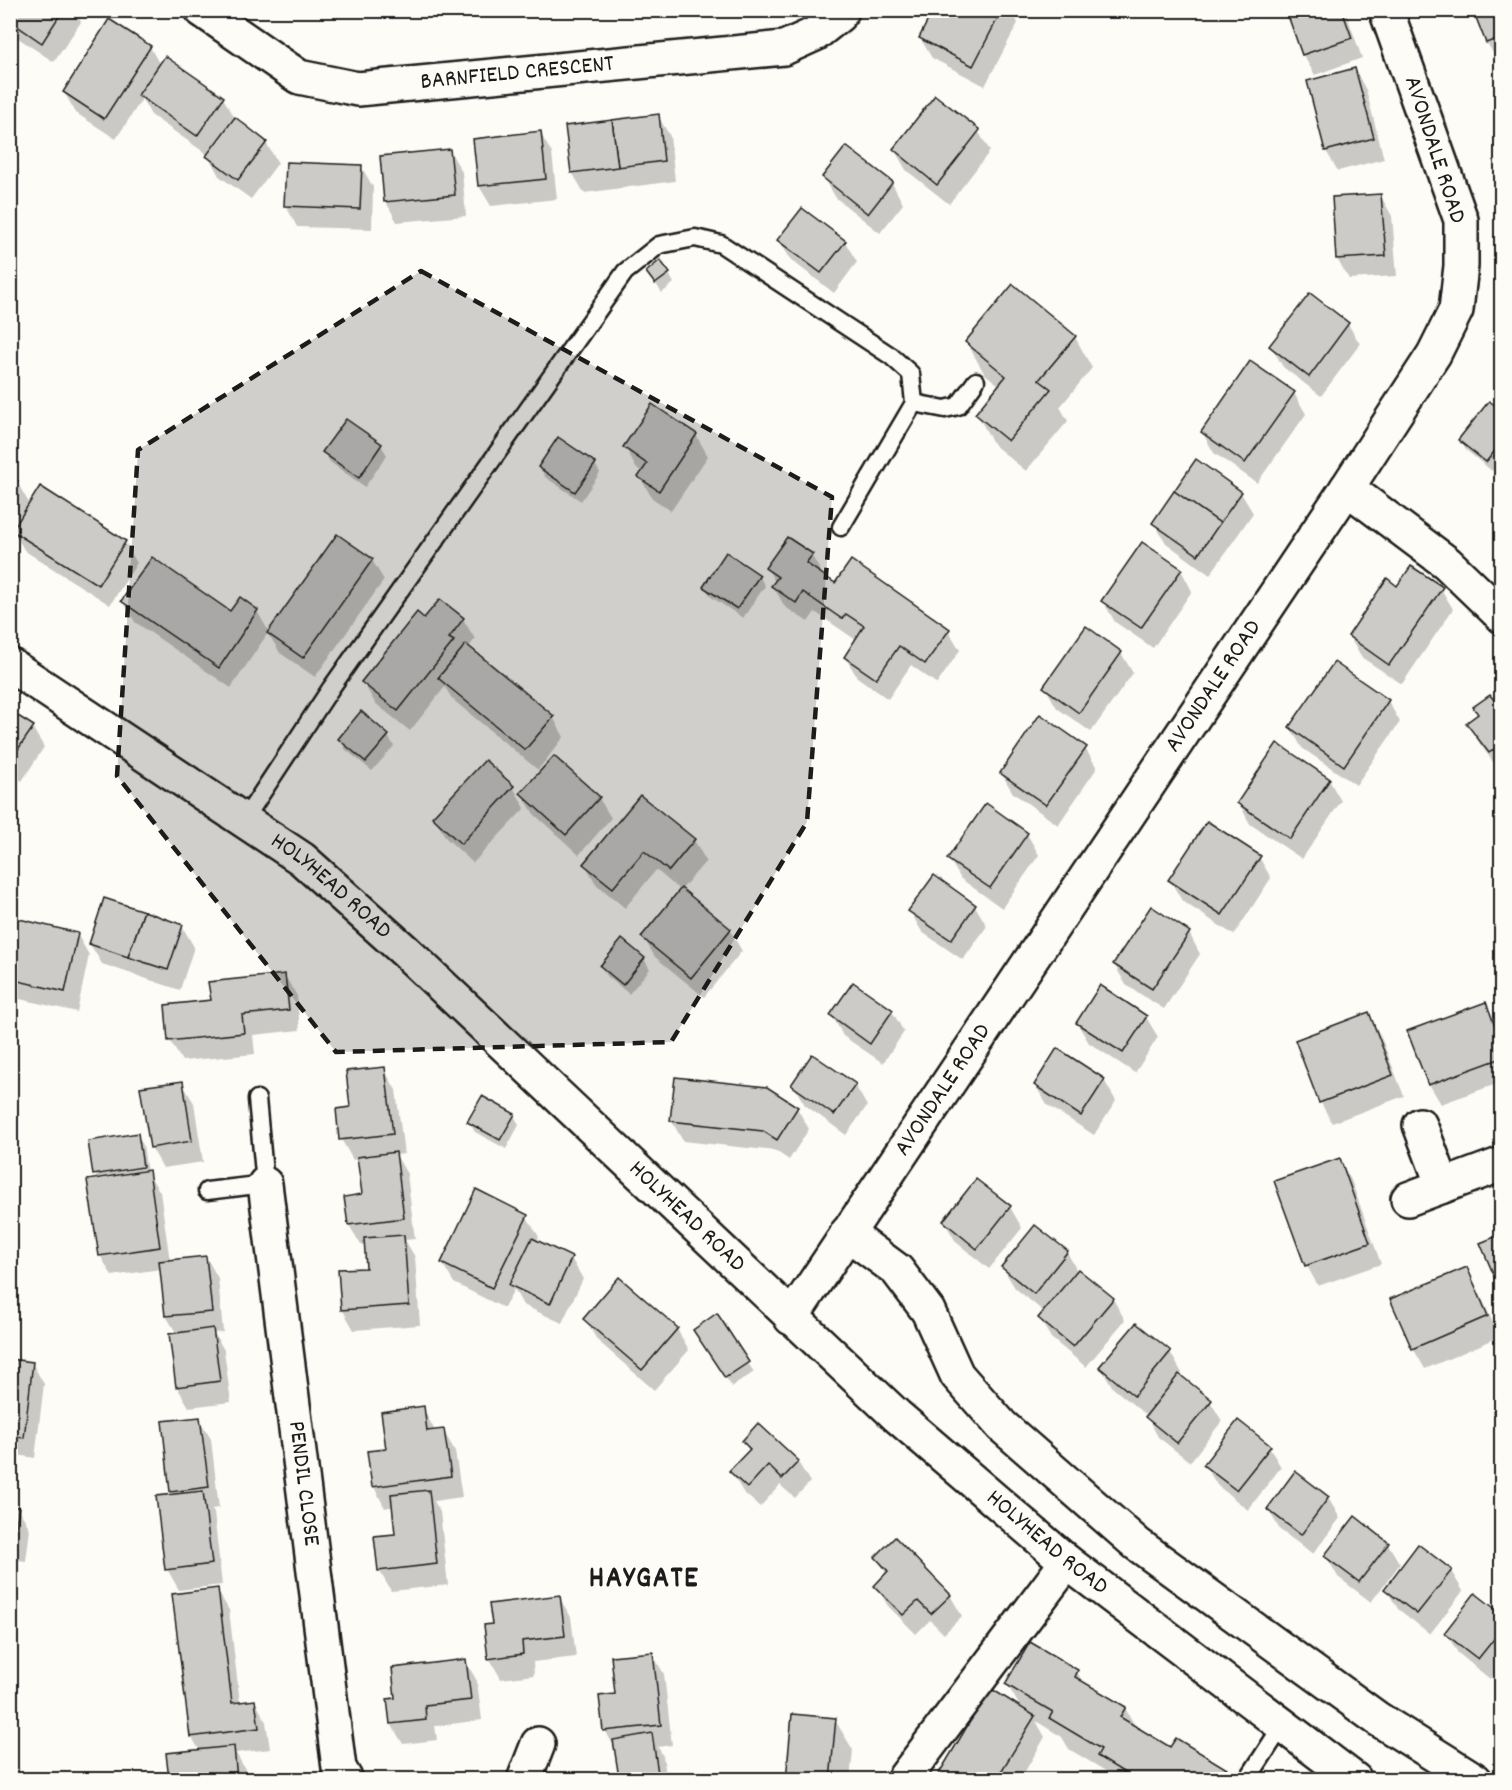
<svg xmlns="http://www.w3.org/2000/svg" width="1512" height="1790" viewBox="0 0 1512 1790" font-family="Dekko,sans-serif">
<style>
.shadow{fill:#0003}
.building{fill:#cccbc8;stroke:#1c1c1c;stroke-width:1.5}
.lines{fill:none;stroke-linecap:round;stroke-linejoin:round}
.lane-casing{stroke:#1c1c1c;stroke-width:21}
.street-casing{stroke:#1c1c1c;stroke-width:38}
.secondary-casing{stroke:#1c1c1c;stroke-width:38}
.lane{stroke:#fdfcf7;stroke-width:16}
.street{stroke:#fdfcf7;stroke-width:33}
.secondary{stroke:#fdfcf7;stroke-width:33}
.marked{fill:#1c1c1c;fill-opacity:0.2;stroke:#1c1c1c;stroke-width:4.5;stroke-dasharray:12 8;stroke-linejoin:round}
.labels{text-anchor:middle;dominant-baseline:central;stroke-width:4.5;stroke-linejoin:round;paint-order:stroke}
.street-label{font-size:24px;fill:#1c1c1c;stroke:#fdfcf7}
.district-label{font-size:30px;font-weight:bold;letter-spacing:1.5px;fill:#1c1c1c;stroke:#fdfcf7}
</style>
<rect width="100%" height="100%" fill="#fdfcf7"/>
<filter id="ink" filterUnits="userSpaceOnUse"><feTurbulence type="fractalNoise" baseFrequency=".0167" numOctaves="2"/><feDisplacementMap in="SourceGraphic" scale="12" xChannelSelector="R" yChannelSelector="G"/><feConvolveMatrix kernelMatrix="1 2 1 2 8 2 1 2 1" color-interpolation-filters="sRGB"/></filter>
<g filter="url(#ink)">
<g class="shadow">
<polygon points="10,10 74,10 81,22 54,62 18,38 10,24"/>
<polygon points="935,10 1011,10 1018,23 985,86 932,58 920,38"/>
<polygon points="1287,10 1345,10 1362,58 1315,75 1303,55"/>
<polygon points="1475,10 1502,10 1502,62 1499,63 1487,43"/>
<polygon points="150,47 160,65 223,98 235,118 266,143 278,163 251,199 219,176 208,155 151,115 142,99 116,139 76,113 64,92"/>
<polygon points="1355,70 1366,90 1384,159 1338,171 1326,151"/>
<polygon points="658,116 670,136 675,181 584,193 572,172"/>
<polygon points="978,131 990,151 949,204 906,170 894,149"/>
<polygon points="540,133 552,153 557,199 491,206 479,186"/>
<polygon points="450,151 462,172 466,216 397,222 386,202"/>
<polygon points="361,166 373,187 372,229 297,227 286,206"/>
<polygon points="824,178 892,183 903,204 880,233 836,198"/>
<polygon points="1380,195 1392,216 1397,276 1349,279 1337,259"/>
<polygon points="779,240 845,242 857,262 834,293 791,260"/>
<polygon points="648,272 669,274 674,283 662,293"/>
<polygon points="1348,324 1360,344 1321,396 1283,367 1271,346"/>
<polygon points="1075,337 1092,368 1060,407 1068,421 1026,471 994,445 977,414 1000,386 984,373 967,343"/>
<polygon points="1294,393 1306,414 1257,483 1214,453 1202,432"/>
<polygon points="1502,412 1502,459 1492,471 1466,450 1460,440"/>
<polygon points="696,435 708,456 671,511 652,498 640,477 643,472 636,468 625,447"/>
<polygon points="381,445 387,455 365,487 330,462 324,452"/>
<polygon points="595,464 600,473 581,501 545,477 540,467"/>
<polygon points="10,478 17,482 30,505 125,542 137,563 110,605 25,551 13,531 18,523 10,518"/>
<polygon points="1241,493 1253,513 1210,575 1166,543 1154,523"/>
<polygon points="812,556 824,577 836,585 948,630 960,650 937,684 911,665 888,699 857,677 845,657 856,640 815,612 808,622 785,607 773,586 775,582 767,568"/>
<polygon points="372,560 384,580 315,677 280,653 268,633 231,688 135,622 123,601 231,613 257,611 269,632"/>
<polygon points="1181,570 1192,591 1153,648 1115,622 1103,601"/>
<polygon points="759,576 765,586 743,618 711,597 705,587"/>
<polygon points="1398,588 1441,589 1453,609 1402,684 1361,657 1349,636"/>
<polygon points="463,619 475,639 469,647 553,717 564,737 538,770 452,699 445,687 410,731 375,703 363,682 425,621"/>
<polygon points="1121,653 1133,673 1091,732 1057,708 1045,687"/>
<polygon points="1502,699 1501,773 1480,744 1468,724"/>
<polygon points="1388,701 1400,722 1356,785 1302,748 1290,727"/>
<polygon points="10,712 32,727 44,747 22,781 10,774"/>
<polygon points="388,736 394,746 372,771 345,749 340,739"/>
<polygon points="1277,745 1329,780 1341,801 1302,859 1250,824 1239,803"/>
<polygon points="1085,748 1097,768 1058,825 1013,793 1001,773"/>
<polygon points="485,762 513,787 525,808 473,863 446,838 434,817"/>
<polygon points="522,794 599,798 611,818 579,855 534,814"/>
<polygon points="640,797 694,840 706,861 681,890 730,930 742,951 704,997 655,957 643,937 681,891 656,870 625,908 596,884 585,864"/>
<polygon points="1027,834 1039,855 1002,908 961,879 949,859"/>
<polygon points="1259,857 1271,878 1234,935 1182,901 1170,880"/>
<polygon points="975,906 987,926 963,960 922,932 910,911"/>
<polygon points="12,919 77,934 89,955 77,1012 11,997"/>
<polygon points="182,926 194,947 180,990 102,964 90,944"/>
<polygon points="1189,933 1200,954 1164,1009 1126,985 1114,964"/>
<polygon points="622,941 644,959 650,969 629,994 607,976 602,966"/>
<polygon points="285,976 297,996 300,1030 253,1035 255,1054 182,1061 170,1041 212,1002"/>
<polygon points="854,984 892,1011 904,1032 883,1063 843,1036 832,1015"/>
<polygon points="1485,1004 1502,1037 1502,1082 1441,1104 1429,1084"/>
<polygon points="1369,1014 1380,1035 1404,1096 1332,1123 1321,1103 1297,1041"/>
<polygon points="1146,1017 1158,1037 1135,1073 1089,1043 1077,1023"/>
<polygon points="384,1069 396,1090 404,1154 396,1155 407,1174 415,1239 405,1240 415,1257 420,1325 354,1330 342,1309 367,1269 366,1245 361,1245 349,1225 346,1198 363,1196 358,1159 353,1160 341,1139 352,1108"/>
<polygon points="10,1078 14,1084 10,1100"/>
<polygon points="1104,1080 1116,1101 1094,1135 1047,1105 1035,1085"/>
<polygon points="182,1083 194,1103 203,1162 163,1168 151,1147"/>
<polygon points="793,1085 855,1085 867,1106 846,1135 805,1105"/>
<polygon points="797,1108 809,1129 789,1160 776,1151 683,1141 671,1120"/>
<polygon points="514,1115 519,1125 506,1149 475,1132 469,1122"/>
<polygon points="137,1135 143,1145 147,1172 160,1192 170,1261 206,1257 218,1278 223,1332 214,1333 224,1350 231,1402 189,1407 177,1387 177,1334 166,1316 161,1269 112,1276 100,1255 98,1179 95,1174"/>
<polygon points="1339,1160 1351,1180 1381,1264 1318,1286 1307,1266 1276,1182"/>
<polygon points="1010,1207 1022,1228 989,1269 956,1242 944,1221"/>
<polygon points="527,1217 539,1237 537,1242 571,1258 583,1279 562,1323 523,1305 514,1289 504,1308 454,1283 442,1263"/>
<polygon points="1067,1252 1077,1271 1113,1299 1125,1320 1086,1367 1051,1338 1039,1318 1044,1312 1015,1288 1003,1268"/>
<polygon points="10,1266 18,1277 10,1291"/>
<polygon points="1466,1269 1478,1289 1499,1337 1425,1369 1413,1348"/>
<polygon points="585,1319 677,1329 689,1350 654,1390 597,1340"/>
<polygon points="700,1340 748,1363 754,1372 732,1387"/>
<polygon points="1170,1352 1182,1373 1179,1376 1210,1401 1222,1421 1190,1462 1158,1437 1147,1416 1113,1388 1101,1367"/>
<polygon points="10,1360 32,1363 44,1384 35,1458 11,1454 15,1461 10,1496"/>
<polygon points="423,1408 435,1431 443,1430 455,1451 462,1497 434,1501 440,1512 448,1585 391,1591 379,1570 397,1536 394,1506 385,1508 374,1487 369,1452 388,1450"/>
<polygon points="199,1419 211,1439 219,1508 211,1509 214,1513 222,1585 179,1590 167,1569 174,1496 172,1491"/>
<polygon points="744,1442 798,1462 810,1482 795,1498 780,1485 760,1507 743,1492 731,1472 749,1451"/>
<polygon points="1269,1447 1281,1467 1248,1510 1217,1485 1205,1465"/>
<polygon points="1328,1498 1340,1518 1313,1554 1280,1530 1268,1509"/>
<polygon points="10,1507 18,1508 30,1529 26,1561 10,1559"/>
<polygon points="1388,1544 1400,1564 1371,1602 1338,1577 1326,1556"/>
<polygon points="877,1558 950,1595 962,1616 944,1634 930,1620 916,1634 888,1606 876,1586 887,1575"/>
<polygon points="1451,1571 1463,1591 1430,1634 1398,1609 1386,1589"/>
<polygon points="217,1590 229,1610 240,1703 255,1701 266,1722 270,1749 236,1753 245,1769 246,1780 170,1780 200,1751 191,1736"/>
<polygon points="559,1597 571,1617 576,1657 533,1662 534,1675 501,1679 490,1659 493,1625"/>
<polygon points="1502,1616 1502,1666 1490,1679 1458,1653 1446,1633"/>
<polygon points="652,1653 664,1674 672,1745 658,1747 663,1756 667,1780 620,1780 616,1750 605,1730 617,1695"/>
<polygon points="465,1660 477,1681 482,1720 435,1726 437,1740 403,1744 391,1724 397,1699"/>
<polygon points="1077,1672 1084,1684 1125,1708 1137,1729 1170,1750 1226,1770 1232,1780 1113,1780 1109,1773 1069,1749 1062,1737 1036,1721 1045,1737 1020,1780 937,1780 1022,1710 1007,1684"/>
<polygon points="835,1720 853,1750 850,1780 787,1780"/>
</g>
<g class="building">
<polygon points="10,10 63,10 42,43 10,21"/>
<polygon points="933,10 1002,10 973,66 919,38"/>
<polygon points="1286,10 1342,10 1352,38 1302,55"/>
<polygon points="1473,10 1502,10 1502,37 1486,43"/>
<polygon points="109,19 151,46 104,119 63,92"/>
<polygon points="165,56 224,97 197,136 138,95"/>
<polygon points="1355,68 1374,138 1325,151 1307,81"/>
<polygon points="935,95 980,130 937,185 893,149"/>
<polygon points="659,114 664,161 618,167 612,120"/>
<polygon points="235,117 267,142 238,180 206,156"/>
<polygon points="612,120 618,167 571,173 565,126"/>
<polygon points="541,131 546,179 478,186 473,139"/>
<polygon points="846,146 893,182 868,214 822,177"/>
<polygon points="450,149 455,195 384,202 380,156"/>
<polygon points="286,162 362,165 360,209 284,206"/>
<polygon points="1381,194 1386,256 1336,259 1332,197"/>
<polygon points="802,208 846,241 821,273 777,240"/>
<polygon points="660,260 670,273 655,284 646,272"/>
<polygon points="1013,284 1076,336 1039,380 1051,389 1008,441 975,414 1006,376 965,342"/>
<polygon points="1310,293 1349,323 1309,377 1269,346"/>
<polygon points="1250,361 1295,392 1245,463 1201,432"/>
<polygon points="1489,401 1502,410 1502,442 1486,462 1458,440"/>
<polygon points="652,404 697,434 659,491 638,477 647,464 623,447"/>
<polygon points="346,419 382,444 359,478 322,452"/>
<polygon points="558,437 596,463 575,492 538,467"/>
<polygon points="1196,459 1242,492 1220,523 1174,491"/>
<polygon points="10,476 18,481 10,493"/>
<polygon points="40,486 126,541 98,585 12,531"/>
<polygon points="1174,491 1220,523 1198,555 1152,523"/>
<polygon points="337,534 373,559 303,658 267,633"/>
<polygon points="787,537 813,554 806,563 835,583 851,560 950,629 925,664 899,646 876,679 844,657 864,626 846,614 842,619 803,592 796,603 771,586 778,577 765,568"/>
<polygon points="1142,542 1182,569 1141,628 1101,601"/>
<polygon points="726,552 760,575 737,609 703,587"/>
<polygon points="152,557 230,611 240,597 258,610 219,668 121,601"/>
<polygon points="1411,566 1443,587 1389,665 1348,636 1387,578 1397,586"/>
<polygon points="440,599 464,618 449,638 454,641 398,711 361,682 417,612 424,618"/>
<polygon points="1086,626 1122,652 1079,713 1043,687"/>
<polygon points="466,644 554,716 525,750 438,678"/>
<polygon points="1334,662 1389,700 1344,766 1289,727"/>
<polygon points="1490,695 1495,701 1502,697 1502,743 1489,753 1466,723 1478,714 1473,707"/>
<polygon points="10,711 34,726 10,761"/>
<polygon points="361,711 389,735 366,762 338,739"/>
<polygon points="1040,714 1087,747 1046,805 1000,773"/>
<polygon points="1277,743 1330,779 1290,839 1237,803"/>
<polygon points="554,756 600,797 566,835 520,793"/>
<polygon points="485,760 514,786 461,844 432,817"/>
<polygon points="640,795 695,839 669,871 644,851 613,888 583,864"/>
<polygon points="986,803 1028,833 990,888 947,859"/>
<polygon points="1207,821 1261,856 1222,915 1168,880"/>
<polygon points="934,875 976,905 951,940 908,911"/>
<polygon points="681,888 731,929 691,978 641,937"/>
<polygon points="104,898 144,911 128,957 89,944"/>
<polygon points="1151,906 1190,932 1152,989 1113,964"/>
<polygon points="144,911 183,925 168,970 128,957"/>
<polygon points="11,917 78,933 65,992 10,979"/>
<polygon points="622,939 645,958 623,985 600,966"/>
<polygon points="285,974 289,1010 242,1015 244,1033 168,1041 165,1005 211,1000 208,982"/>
<polygon points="853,982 893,1010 870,1044 830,1015"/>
<polygon points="1100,985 1147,1016 1123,1053 1076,1023"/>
<polygon points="1486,1002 1502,1045 1502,1058 1428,1085 1407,1031"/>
<polygon points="1369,1012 1393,1075 1319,1103 1295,1040"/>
<polygon points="1057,1048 1105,1079 1081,1116 1034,1085"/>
<polygon points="812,1054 856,1084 834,1115 791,1085"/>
<polygon points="385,1067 393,1134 339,1140 336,1109 350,1107 346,1071"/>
<polygon points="675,1077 767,1087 798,1107 777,1140 763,1131 670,1121"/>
<polygon points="183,1081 192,1141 150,1148 140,1087"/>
<polygon points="482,1096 515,1114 500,1140 467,1122"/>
<polygon points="138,1133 143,1167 93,1175 88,1141"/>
<polygon points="396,1152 404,1218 348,1225 344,1197 362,1194 357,1157"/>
<polygon points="1340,1158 1370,1243 1305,1266 1274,1181"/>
<polygon points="149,1170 160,1247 99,1256 87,1180"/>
<polygon points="976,1179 1011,1206 977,1249 943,1221"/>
<polygon points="476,1189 528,1215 492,1288 441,1263"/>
<polygon points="1035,1225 1068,1251 1034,1294 1001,1267"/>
<polygon points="1502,1234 1502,1294 1480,1243"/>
<polygon points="404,1235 409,1305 341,1310 338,1269 366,1268 364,1238"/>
<polygon points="532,1238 572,1257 550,1304 509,1285"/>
<polygon points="206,1256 212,1312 165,1316 159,1261"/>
<polygon points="1467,1267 1488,1316 1412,1349 1390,1299"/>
<polygon points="1078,1269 1114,1298 1073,1347 1038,1318"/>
<polygon points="619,1277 678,1328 642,1370 583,1319"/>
<polygon points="717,1313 749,1362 725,1378 693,1330"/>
<polygon points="1136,1323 1171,1351 1134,1396 1099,1367"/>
<polygon points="213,1328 220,1381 176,1387 169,1334"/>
<polygon points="10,1359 33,1362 24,1438 10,1436"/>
<polygon points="1179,1374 1212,1400 1177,1443 1145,1417"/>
<polygon points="424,1406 427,1431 444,1429 451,1476 372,1487 367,1451 386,1449 381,1412"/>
<polygon points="200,1417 209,1487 170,1492 162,1421"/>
<polygon points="1238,1420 1271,1446 1236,1490 1203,1465"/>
<polygon points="758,1423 799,1461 782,1479 768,1465 747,1488 729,1471 750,1449 742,1441"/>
<polygon points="1295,1471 1329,1497 1301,1535 1267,1509"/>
<polygon points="429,1490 437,1564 378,1571 374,1536 395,1534 391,1494"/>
<polygon points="203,1491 212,1564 165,1570 156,1496"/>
<polygon points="10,1506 19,1507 14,1541 10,1540"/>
<polygon points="1355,1516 1389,1543 1359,1582 1324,1556"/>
<polygon points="895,1537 951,1595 931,1614 918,1601 903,1615 874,1586 888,1571 875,1557"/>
<polygon points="1418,1544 1452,1570 1417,1614 1384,1589"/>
<polygon points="218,1588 232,1703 255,1700 259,1728 190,1737 172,1594"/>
<polygon points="1475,1593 1502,1614 1502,1629 1478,1659 1444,1633"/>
<polygon points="560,1595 565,1636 522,1641 523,1654 488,1659 484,1625 492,1624 489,1604"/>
<polygon points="1030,1642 1078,1670 1075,1677 1126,1707 1120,1717 1170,1747 1176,1738 1227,1769 1221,1780 1136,1780 1097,1756 1101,1749 1049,1718 1053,1712 1005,1684"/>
<polygon points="653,1652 661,1725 603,1731 599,1696 615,1694 611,1656"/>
<polygon points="466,1659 471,1700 425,1705 426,1720 390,1724 387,1699 395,1698 392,1668"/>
<polygon points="990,1688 1035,1716 996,1780 935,1780"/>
<polygon points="792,1714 836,1718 830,1780 786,1780"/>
<polygon points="652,1733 659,1780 612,1780 619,1778 613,1740"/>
<polygon points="234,1746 237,1780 169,1780 166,1753"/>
</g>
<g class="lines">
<g class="lane-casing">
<g id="lane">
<polyline points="914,403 945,409 958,406 976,381"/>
<polyline points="244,820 331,688 625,272 659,245 695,238 721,244 891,356 911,374 914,403 841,527"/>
<polyline points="207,1191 265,1184 257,1099"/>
<polyline points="1247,1780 1282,1726"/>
</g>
</g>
<g class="street-casing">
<g id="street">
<path id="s1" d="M202,10L299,77L358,89L784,48L815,34L839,15L842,10"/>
<polyline points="1347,488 1447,563 1502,616"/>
<polyline points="1420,1125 1443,1186"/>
<path id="s2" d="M265,1184L339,1768L346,1780"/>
<polyline points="1408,1199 1502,1164"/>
<polyline points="847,1233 897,1270 928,1311 957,1375 1002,1426 1137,1544 1378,1719 1475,1780"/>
<path id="s3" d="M791,1318L1347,488L1434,354L1456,310L1461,266V220L1386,10"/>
<polyline points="524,1780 538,1744"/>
<polyline points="903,1780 1067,1562"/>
</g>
</g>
<g class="secondary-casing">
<g id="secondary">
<path id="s4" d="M10,665L302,859L406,952L897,1416L1067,1562L1355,1780"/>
</g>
</g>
<use href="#lane" class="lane"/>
<use href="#street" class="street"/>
<use href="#secondary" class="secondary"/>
</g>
</g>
<path class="marked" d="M421,271L832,497L807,822L671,1042L336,1052L117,776L138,450Z"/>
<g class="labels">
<g class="street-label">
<text stroke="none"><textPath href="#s1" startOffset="338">BARNFIELD CRESCENT</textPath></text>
<text transform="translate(1434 150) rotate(72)">AVONDALE ROAD</text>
<text stroke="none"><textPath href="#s3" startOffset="760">AVONDALE ROAD</textPath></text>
<text stroke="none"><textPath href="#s4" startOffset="390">HOLYHEAD ROAD</textPath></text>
<text stroke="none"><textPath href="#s3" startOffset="274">AVONDALE ROAD</textPath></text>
<text stroke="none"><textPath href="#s4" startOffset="876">HOLYHEAD ROAD</textPath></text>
<text stroke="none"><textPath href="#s2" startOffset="302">PENDIL CLOSE</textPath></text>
<text stroke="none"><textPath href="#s4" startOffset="1362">HOLYHEAD ROAD</textPath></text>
</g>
<g class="district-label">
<text x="644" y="1580">HAYGATE</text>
</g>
</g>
<rect width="1512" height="1790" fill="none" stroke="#fdfcf7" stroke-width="36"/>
<rect x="18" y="18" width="1476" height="1754" fill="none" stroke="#1c1c1c" stroke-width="2" filter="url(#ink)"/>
</svg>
